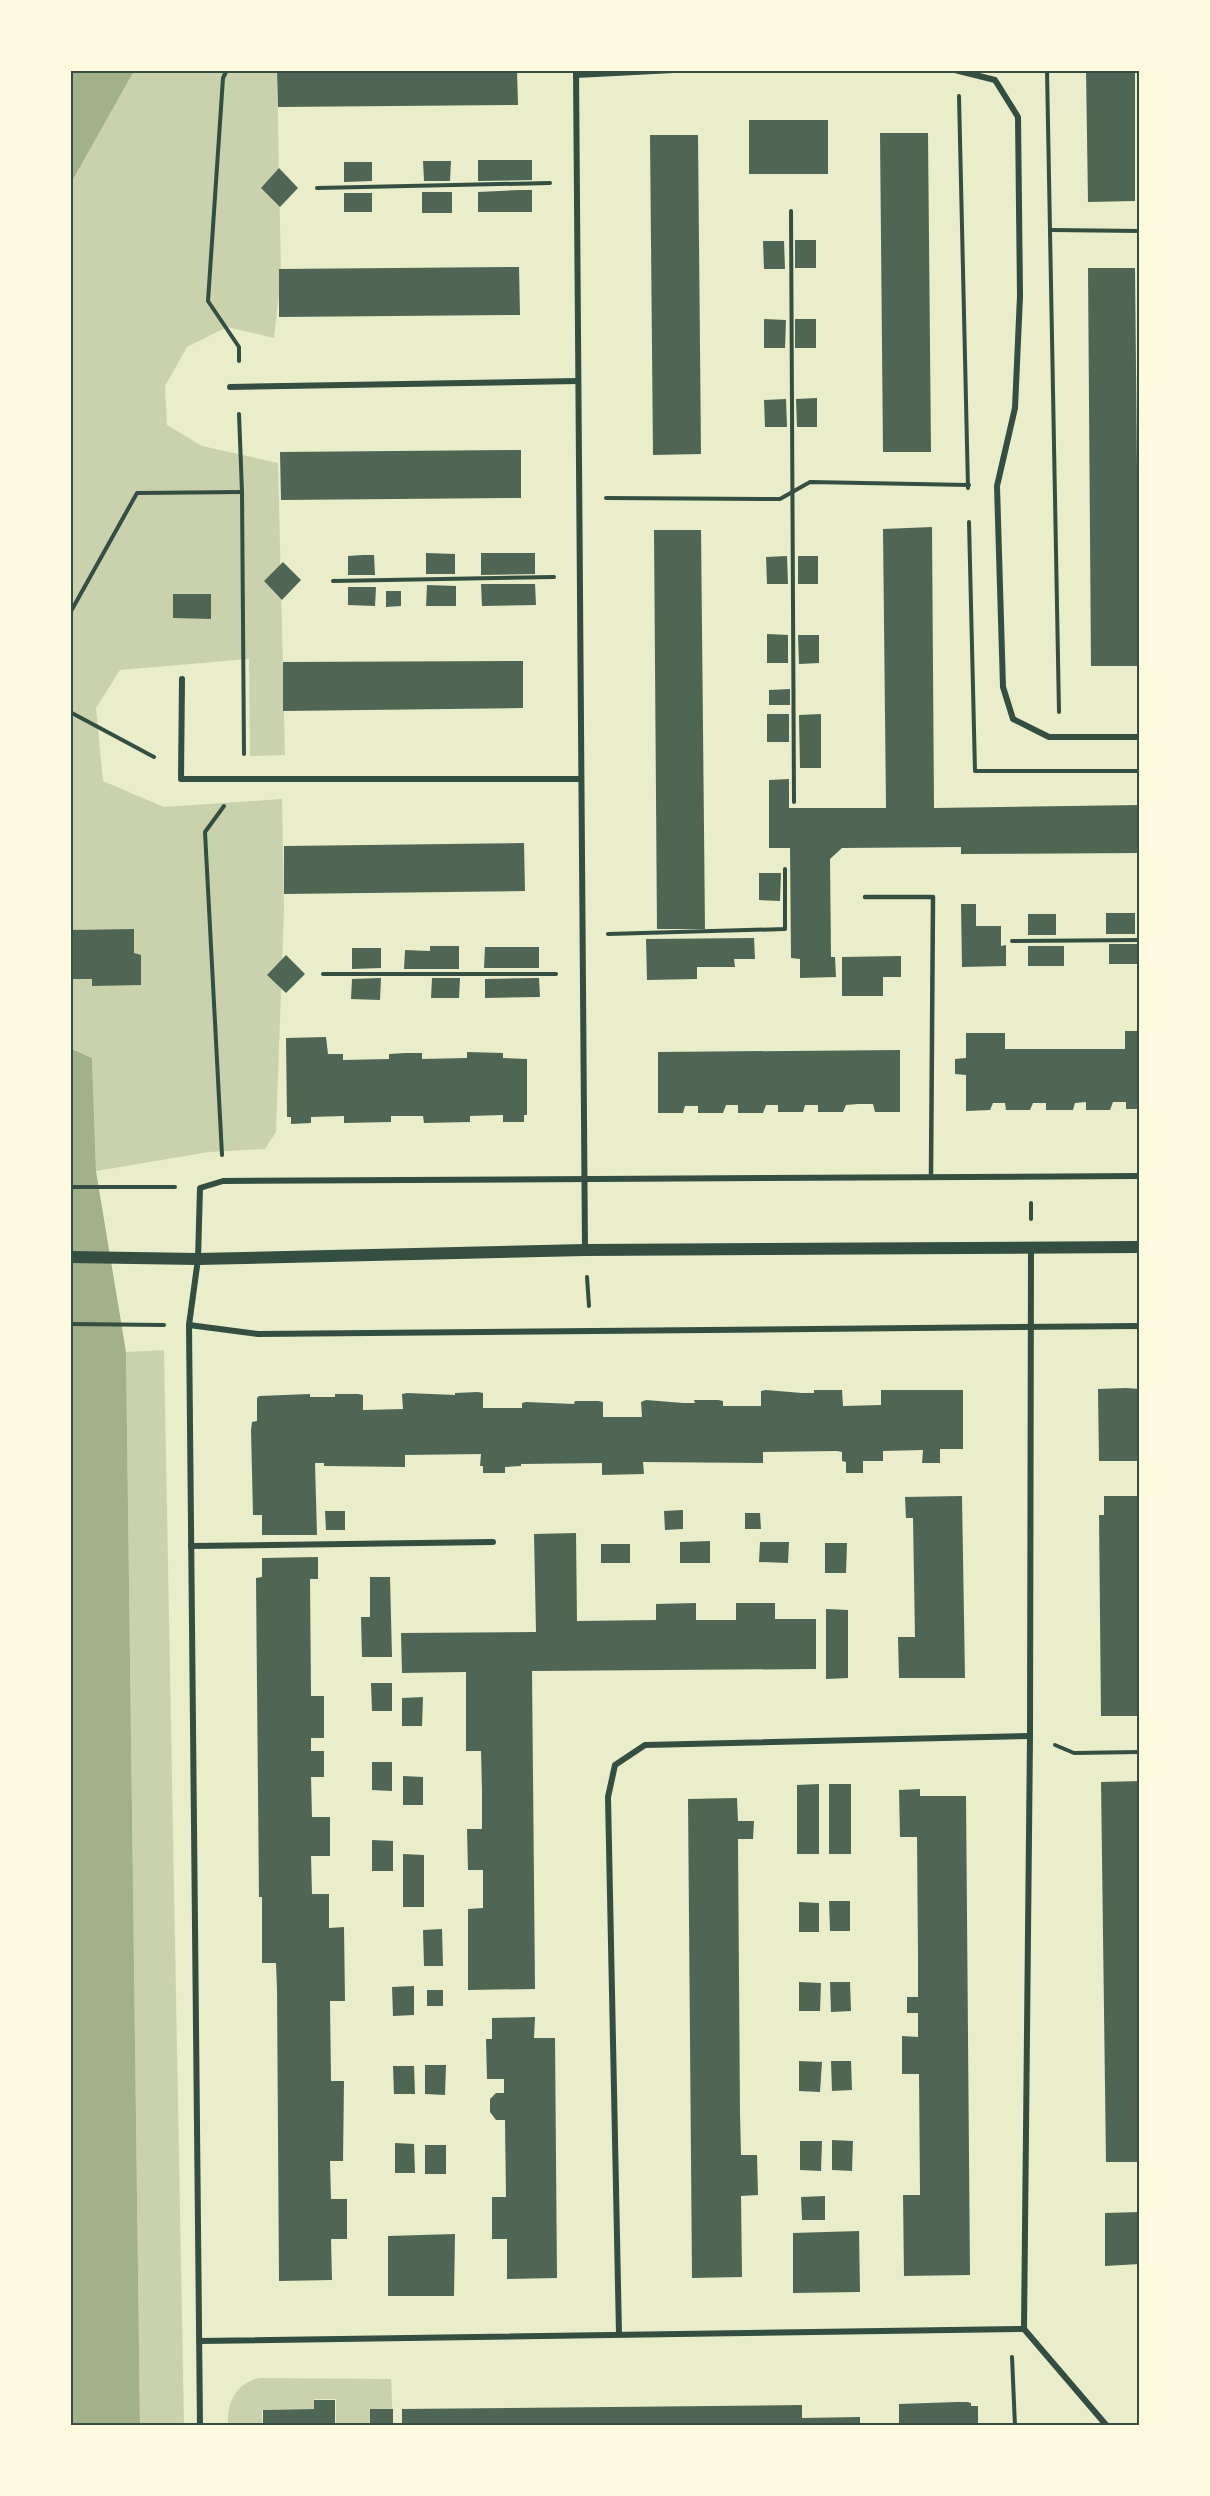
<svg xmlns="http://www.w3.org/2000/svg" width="1210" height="2496" viewBox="0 0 1210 2496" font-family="'Space Grotesk',sans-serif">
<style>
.green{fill:#cad2ad}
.water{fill:#a3b18a}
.building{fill:#4f6655}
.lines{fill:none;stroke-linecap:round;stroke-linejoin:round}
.path{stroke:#344e41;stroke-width:4}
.service{stroke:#344e41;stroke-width:4.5}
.minor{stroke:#344e41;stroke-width:6}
.secondary{stroke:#344e41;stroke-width:12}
.neatline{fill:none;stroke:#344e41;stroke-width:2}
</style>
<rect width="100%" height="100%" fill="#e9edc9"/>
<g class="green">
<polygon points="134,71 277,71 281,275 274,338 227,327 187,347 165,386 167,425 202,446 278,463 285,755 250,756 249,659 120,670 96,708 103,781 164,807 282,799 284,908 276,1132 265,1149 209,1152 96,1171 92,1058 71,1048 71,183"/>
<polygon points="164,1350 184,2425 140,2426 126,1352"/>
<path d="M259,2378L391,2379L393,2425H336V2399H314V2409L262,2410V2425L228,2426C227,2403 235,2384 259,2378Z"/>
</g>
<g class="water">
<polygon points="74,70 134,71 71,183 70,75"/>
<polygon points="70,1048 92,1058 96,1171 126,1352 140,2425 71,2425"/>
</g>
<g class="building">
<polygon points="277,70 517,70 518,105 278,107"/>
<polygon points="1086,70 1135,70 1135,201 1088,202"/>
<rect x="749" y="120" width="79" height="54"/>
<polygon points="880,133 928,133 931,452 883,452"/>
<polygon points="650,135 698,135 701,454 653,455"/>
<polygon points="478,160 532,160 532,180 478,181"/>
<polygon points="423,161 451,161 450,181 424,181"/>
<polygon points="344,162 372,162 372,181 344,182"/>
<polygon points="279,168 298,188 280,207 261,188"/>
<polygon points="519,190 532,190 532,212 478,212 478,192"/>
<rect x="422" y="192" width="30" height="21"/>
<rect x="344" y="193" width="28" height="19"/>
<rect x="795" y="240" width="21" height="28"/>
<polygon points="763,241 784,241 785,269 764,269"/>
<polygon points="519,267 520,315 279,317 279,269"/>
<polygon points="1088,268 1135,268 1139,666 1091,666"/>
<polygon points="764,319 786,320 785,348 764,348"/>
<rect x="795" y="319" width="21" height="29"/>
<polygon points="817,398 817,427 797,427 796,399"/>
<polygon points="786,399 787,427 765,427 764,400"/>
<polygon points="521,450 521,498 281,500 280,452"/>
<polygon points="932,527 934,808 1140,805 1140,853 961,854 961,847 842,848 830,859 831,957 835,957 836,977 800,978 800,959 791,958 790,848 769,848 769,780 789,779 789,808 886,808 883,529"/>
<polygon points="654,530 701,530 705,929 657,929"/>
<polygon points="426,553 455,554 455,574 426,574"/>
<polygon points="481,553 535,553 535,574 481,575"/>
<polygon points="363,555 374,555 375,575 348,575 348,556"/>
<polygon points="787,556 788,584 767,584 766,557"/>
<rect x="798" y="556" width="20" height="28"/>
<polygon points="283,562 301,580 282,600 264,581"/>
<polygon points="481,584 535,584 536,605 482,606"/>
<polygon points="427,585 456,586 456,606 426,606"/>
<polygon points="348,587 376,587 375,606 348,605"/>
<polygon points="386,591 401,591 401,606 386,607"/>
<polygon points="173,594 211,594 211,619 173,618"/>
<polygon points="767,634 788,635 788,663 767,663"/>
<polygon points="798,635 819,635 819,663 799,664"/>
<polygon points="523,661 523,708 283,711 283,662"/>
<polygon points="790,689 790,705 769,705 769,690"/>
<rect x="767" y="714" width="22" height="28"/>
<polygon points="821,714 821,768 800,768 799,715"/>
<polygon points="524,843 525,891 284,894 284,846"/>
<polygon points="759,873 781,873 780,901 759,900"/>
<polygon points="961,904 976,904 976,926 1001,926 1001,946 1006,945 1006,966 962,967"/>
<rect x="1106" y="913" width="29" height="21"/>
<rect x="1028" y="914" width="28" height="21"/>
<polygon points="134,929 134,953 141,955 141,985 92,986 92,979 70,979 70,930"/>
<polygon points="754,938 755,959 734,959 735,967 697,967 697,979 647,980 646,939"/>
<rect x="1109" y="944" width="31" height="20"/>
<polygon points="430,946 459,946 459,969 404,969 405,950 430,951"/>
<rect x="1028" y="946" width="36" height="20"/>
<polygon points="485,947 539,947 539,968 484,968"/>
<polygon points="352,948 381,948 381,968 352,969"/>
<polygon points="286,955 305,974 286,993 267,975"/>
<polygon points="901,956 901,977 883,977 883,996 842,996 842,957"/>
<polygon points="381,978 380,1000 351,999 352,979"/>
<polygon points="432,978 460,978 459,998 431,998"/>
<polygon points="539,978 540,997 485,998 485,979"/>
<polygon points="1125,1031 1140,1031 1140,1109 1126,1109 1126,1102 1113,1102 1110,1110 1086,1110 1086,1102 1075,1103 1073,1110 1046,1110 1046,1103 1033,1103 1030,1110 1006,1110 1005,1103 993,1103 990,1110 966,1111 966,1075 955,1074 955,1059 966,1058 966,1033 1005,1033 1005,1049 1125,1049"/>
<polygon points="326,1037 328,1054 343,1054 343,1060 389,1059 389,1054 406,1053 422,1053 422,1059 467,1058 467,1052 503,1053 503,1058 527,1059 527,1115 524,1115 524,1122 503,1122 503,1115 470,1116 470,1122 424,1123 423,1116 391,1116 391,1122 344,1123 344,1116 311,1117 311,1123 291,1124 291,1117 287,1117 286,1038"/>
<polygon points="900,1050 900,1112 875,1112 873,1104 858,1104 846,1105 843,1112 818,1112 818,1105 805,1105 803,1112 778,1112 778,1105 766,1105 763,1113 738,1113 738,1105 726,1105 723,1113 698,1113 698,1106 685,1106 683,1113 658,1113 658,1052"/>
<polygon points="1126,1388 1140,1389 1139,1461 1099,1461 1098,1389"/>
<polygon points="766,1390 802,1393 814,1393 814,1390 842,1390 843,1406 881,1405 881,1390 963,1390 963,1449 940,1449 940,1463 922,1463 923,1450 883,1451 883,1461 863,1461 863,1473 846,1473 846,1462 842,1461 842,1452 837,1451 763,1452 763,1463 643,1462 644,1474 602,1475 602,1463 521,1464 521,1466 505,1467 505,1473 483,1473 483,1466 480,1466 481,1454 405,1455 405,1467 324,1466 324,1463 315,1463 317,1535 262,1535 262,1515 253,1515 251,1430 252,1422 257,1421 257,1398 259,1396 310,1394 310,1397 335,1397 335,1394 358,1394 363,1395 363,1410 403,1409 402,1394 407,1393 455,1395 455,1393 478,1392 483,1393 483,1408 522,1408 522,1403 526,1402 574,1404 575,1401 598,1401 603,1402 603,1417 642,1417 641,1402 646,1400 683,1403 695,1403 694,1400 718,1400 723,1401 723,1406 761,1406 761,1391"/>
<polygon points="962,1496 965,1678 899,1678 898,1637 915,1637 913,1518 906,1518 905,1497"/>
<polygon points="1104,1496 1140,1496 1140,1716 1101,1716 1099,1515 1104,1515"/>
<polygon points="683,1510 683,1529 665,1530 664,1511"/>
<polygon points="325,1511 345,1511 345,1530 326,1530"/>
<polygon points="745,1513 760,1513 761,1529 745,1529"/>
<polygon points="576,1533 577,1621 656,1620 656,1604 696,1603 696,1620 736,1620 736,1603 775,1603 775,1619 816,1619 816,1669 532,1671 535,1989 468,1990 468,1909 483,1908 483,1870 468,1870 467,1829 482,1829 482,1790 481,1751 466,1751 466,1672 402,1673 401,1633 536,1632 534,1534"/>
<polygon points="710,1541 710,1563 680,1563 680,1542"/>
<polygon points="760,1542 789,1542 788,1563 759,1562"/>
<polygon points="825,1543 847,1543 846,1573 825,1573"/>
<rect x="601" y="1544" width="29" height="19"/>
<polygon points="318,1557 318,1579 310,1579 311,1696 324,1696 324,1738 311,1738 311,1751 324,1751 324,1777 311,1777 312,1817 330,1817 330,1856 311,1856 312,1894 329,1894 329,1928 344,1927 345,2001 330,2001 331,2081 344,2081 343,2161 330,2161 331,2199 347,2199 347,2239 331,2239 332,2280 279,2281 277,1989 276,1963 262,1963 262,1897 259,1897 256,1578 262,1577 262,1558"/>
<polygon points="370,1577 390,1577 392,1657 362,1657 361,1617 370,1617"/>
<polygon points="826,1609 848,1610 848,1678 826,1679"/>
<polygon points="371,1683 392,1683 392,1711 372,1711"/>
<polygon points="423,1697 422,1726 402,1726 402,1698"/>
<polygon points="372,1762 392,1762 392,1791 372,1790"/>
<polygon points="403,1776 423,1777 423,1805 403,1805"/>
<polygon points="1140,1781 1140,2162 1106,2162 1101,1782"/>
<polygon points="819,1784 819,1854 797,1854 797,1785"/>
<rect x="829" y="1784" width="22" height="70"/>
<polygon points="920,1789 920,1796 966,1796 970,2275 904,2276 903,2195 920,2195 919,2074 902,2074 902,2036 918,2037 918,2013 907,2013 907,1997 918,1997 918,1956 917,1837 900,1837 899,1790"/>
<polygon points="737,1798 738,1821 754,1821 753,1839 738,1839 740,2114 741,2155 757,2155 758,2195 741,2196 742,2277 692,2278 688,1799"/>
<polygon points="372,1840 393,1841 393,1871 372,1871"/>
<polygon points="403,1854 424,1855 424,1907 403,1907"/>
<polygon points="829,1901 850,1901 850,1931 830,1931"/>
<polygon points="799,1902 819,1903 819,1932 799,1932"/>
<polygon points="442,1929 443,1966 424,1966 423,1930"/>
<polygon points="799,1982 821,1983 820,2011 799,2011"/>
<polygon points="830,1982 850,1982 851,2011 831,2012"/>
<polygon points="414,1986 414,2015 393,2016 392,1987"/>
<rect x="427" y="1990" width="16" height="16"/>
<polygon points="535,2017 534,2038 555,2038 557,2278 507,2279 507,2239 492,2239 492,2197 506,2197 505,2120 496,2120 490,2112 490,2099 496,2093 504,2093 504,2079 487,2079 486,2039 492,2039 492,2018"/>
<polygon points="799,2061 822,2062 820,2092 799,2091"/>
<polygon points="831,2061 851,2061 852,2090 832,2091"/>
<polygon points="425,2065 446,2065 445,2095 425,2094"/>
<polygon points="393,2066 414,2066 415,2094 394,2094"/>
<polygon points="832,2140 853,2141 852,2171 832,2170"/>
<polygon points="800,2141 822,2141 821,2171 800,2170"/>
<polygon points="395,2143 414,2144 415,2173 395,2173"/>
<rect x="425" y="2145" width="21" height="29"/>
<polygon points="825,2196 825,2220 802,2220 801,2197"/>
<polygon points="1140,2212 1140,2264 1105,2266 1105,2213"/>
<polygon points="859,2231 860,2292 793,2293 793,2233"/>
<polygon points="455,2234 454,2296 388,2296 388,2236"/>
<polygon points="314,2400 335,2400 335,2426 263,2426 263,2410 314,2409"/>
<polygon points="957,2402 967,2402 971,2403 971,2406 978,2406 978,2426 899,2426 899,2404"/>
<polygon points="802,2405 802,2418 860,2417 860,2426 402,2426 402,2409"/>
<rect x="370" y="2409" width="23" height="17"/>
</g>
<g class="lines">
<g class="path">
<polyline points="227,70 223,78 208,301 239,347 239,361"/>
<polyline points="1047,70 1059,712"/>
<polyline points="959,96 968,488"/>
<polyline points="317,188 550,183"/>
<polyline points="791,211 794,802"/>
<polyline points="1050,230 1140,231"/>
<polyline points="239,414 242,492 244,754"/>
<polyline points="606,498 780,499 810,482 969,485"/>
<polyline points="969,522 975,771 1140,771"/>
<polyline points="333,581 554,577"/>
<polyline points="70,613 137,493 242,492"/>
<polyline points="70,712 154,757"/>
<polyline points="608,934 785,929 785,869"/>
<polyline points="1012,941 1140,940"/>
<polyline points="323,974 556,974"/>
<polyline points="222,1155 205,832 224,806"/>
<polyline points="70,1187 175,1187"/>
<polyline points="1031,1203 1031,1219"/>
<polyline points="587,1277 589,1306"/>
<polyline points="70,1324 164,1325"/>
<polyline points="1055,1745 1074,1753 1140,1752"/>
<polyline points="1012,2357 1015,2426"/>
</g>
<polyline class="service" points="865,897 933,897 931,1176"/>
<g class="minor">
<polyline points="576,70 585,1250"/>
<polyline points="955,70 995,80 1018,117 1020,296 1015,408 997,486 1003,687 1013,719 1049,737 1140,737"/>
<polyline points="576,75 674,70"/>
<polyline points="230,387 578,381"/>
<polyline points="182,679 181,779 581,779"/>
<polyline points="189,1325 258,1334 1140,1326"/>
<polyline points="191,1546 493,1542"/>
<polyline points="1024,2329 1030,1736 1031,1248"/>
<polyline points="1024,2329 1107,2426"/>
<polyline points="619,2334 608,1797 615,1765 645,1745 1030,1736"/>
<polyline points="200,2341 1024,2329"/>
<polyline points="200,2426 189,1325 198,1259 200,1188 223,1181 1140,1176"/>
</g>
<polyline class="secondary" points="70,1257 198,1259 585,1250 1140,1247"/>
</g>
<rect width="1210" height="2496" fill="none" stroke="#fefae0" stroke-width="144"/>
<rect x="72" y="72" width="1066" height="2352" class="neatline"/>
</svg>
